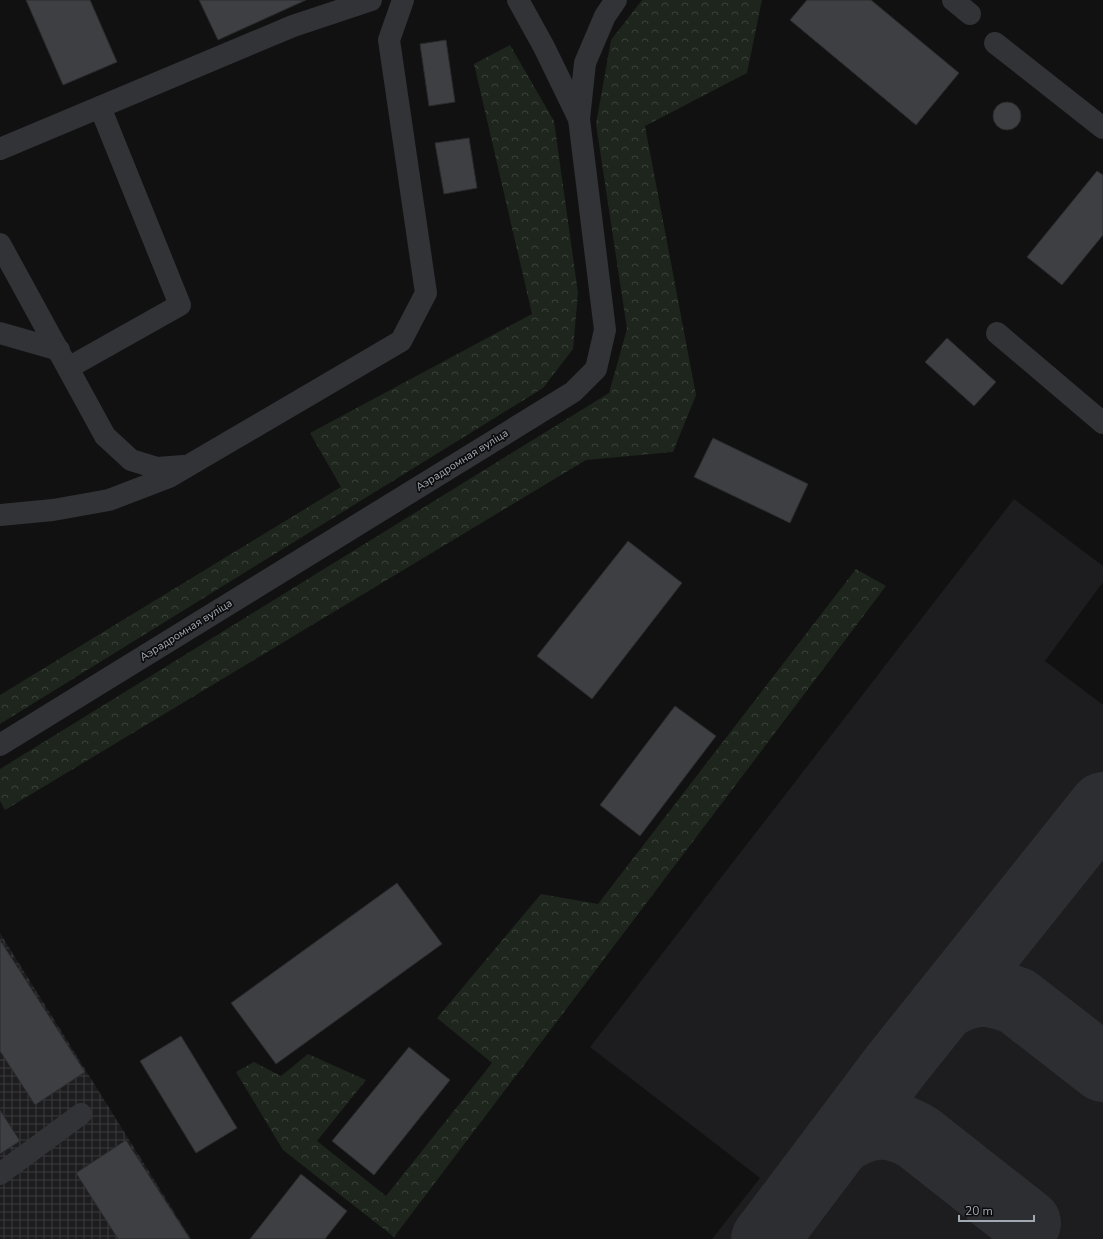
<svg xmlns="http://www.w3.org/2000/svg" width="1103" height="1239" viewBox="0 0 1103 1239" font-family="'Nunito Sans',sans-serif">
<style>
.built{fill:#1d1d1f}
.industrial{fill:url(#industrial-grid)}
.forest{fill:url(#forest-crowns)}
.lines{fill:none;stroke-linecap:round;stroke-linejoin:round}
.taxiway{stroke:#2d2e31;stroke-width:68}
.building{fill:#3d3f42;stroke:#2b2b2e}
.minor{stroke:#323337;stroke-width:22}
.labels{text-anchor:middle;dominant-baseline:central;stroke-width:3.5;stroke-linejoin:round;paint-order:stroke}
.street-label{font-size:11px;fill:#a2a9b3;stroke:#0c0c0d}
</style>
<defs>
<pattern id="industrial-grid" width="8" height="8" patternUnits="userSpaceOnUse"><rect width="8" height="8" fill="#1d1d1f"/><path d="M0 4h8M4 0v8" fill="none" stroke="#3b3b3d"/></pattern>
<pattern id="forest-crowns" width="20" height="18" patternUnits="userSpaceOnUse"><rect width="20" height="18" fill="#1d251d"/><path d="M2 6a3 3 0 1 1 6 0M12 15a3 3 0 1 1 6 0" fill="none" stroke="#3b423b"/></pattern>
</defs>
<rect width="100%" height="100%" fill="#111112"/>
<polygon class="built" points="1014,499 1103,566 1103,582 1045,661 1103,705 1103,1239 712,1239 760,1178 590,1047"/>
<polygon class="industrial" points="0,933 191,1239 0,1239"/>
<g class="forest">
<polygon points="642,0 762,0 747,73 645,126 696,395 673,452 586,460 5,810 0,801 0,769 609,393 627,329 596,124 611,40"/>
<polygon points="510,45 554,121 578,293 573,349 543,388 0,724 0,695 341,487 310,433 532,314 474,64"/>
<polygon points="856,569 886,586 394,1237 283,1150 236,1072 254,1062 281,1076 308,1054 366,1080 317,1141 386,1196 492,1063 437,1018 541,894 598,904"/>
</g>
<g class="lines">
<g class="taxiway">
<path d="M942,1007C970,990 986,989 1017,1001L1103,1068"/>
<path d="M837,1143C864,1123 890,1119 919,1138L1027,1223"/>
<polyline points="765,1239 896,1065 1103,806"/>
</g>
</g>
<g class="building">
<polygon points="26,0 90,0 117,62 63,85"/>
<polygon points="199,0 306,0 218,40"/>
<polygon points="807,0 871,0 959,73 916,125 790,20"/>
<polygon points="446,40 455,102 429,106 420,44"/>
<circle cx="1007" cy="116" r="14"/>
<polygon points="469,138 477,188 444,194 435,143"/>
<polygon points="1097,171 1103,175 1103,235 1062,285 1027,257"/>
<polygon points="947,338 996,382 974,406 925,362"/>
<polygon points="713,438 808,484 790,523 694,477"/>
<polygon points="628,541 682,583 592,699 537,656"/>
<polygon points="675,706 716,736 640,836 600,805"/>
<polygon points="397,883 442,944 276,1064 231,1003"/>
<polygon points="0,940 85,1072 35,1105 0,1051"/>
<polygon points="181,1036 237,1128 196,1153 140,1061"/>
<polygon points="409,1047 450,1080 374,1175 332,1141"/>
<polygon points="0,1110 20,1141 0,1154"/>
<polygon points="126,1140 190,1239 118,1239 76,1173"/>
<polygon points="301,1174 347,1211 325,1239 250,1239"/>
</g>
<g class="lines">
<g class="minor">
<polyline points="518,0 544,47 579,119"/>
<polyline points="953,0 970,14"/>
<polyline points="995,43 1103,128"/>
<polyline points="0,149 293,26 371,0"/>
<polyline points="0,244 105,436 131,460 157,468 183,466"/>
<polyline points="0,333 59,350"/>
<polyline points="997,333 1103,423"/>
<polyline points="68,368 180,305 100,107"/>
<polyline points="0,515 53,510 109,500 169,477 401,341 426,293 389,40 403,0"/>
<polyline points="0,745 573,392 596,369 605,330 579,119 585,63 605,16 616,0"/>
<polyline points="0,1174 81,1114"/>
</g>
</g>
<g class="labels">
<g class="street-label">
<text transform="translate(462 460) rotate(-32)">Аэрадромная вуліца</text>
<text transform="translate(186 630) rotate(-32)">Аэрадромная вуліца</text>
</g>
</g>
<path d="M959 1215v6h75v-6" fill="none" stroke="#a2a9b3" stroke-width="2"/>
<text x="965" y="1215" font-size="12" fill="#a2a9b3" stroke="#0c0c0d" stroke-width="3" paint-order="stroke">20 m</text>
</svg>
